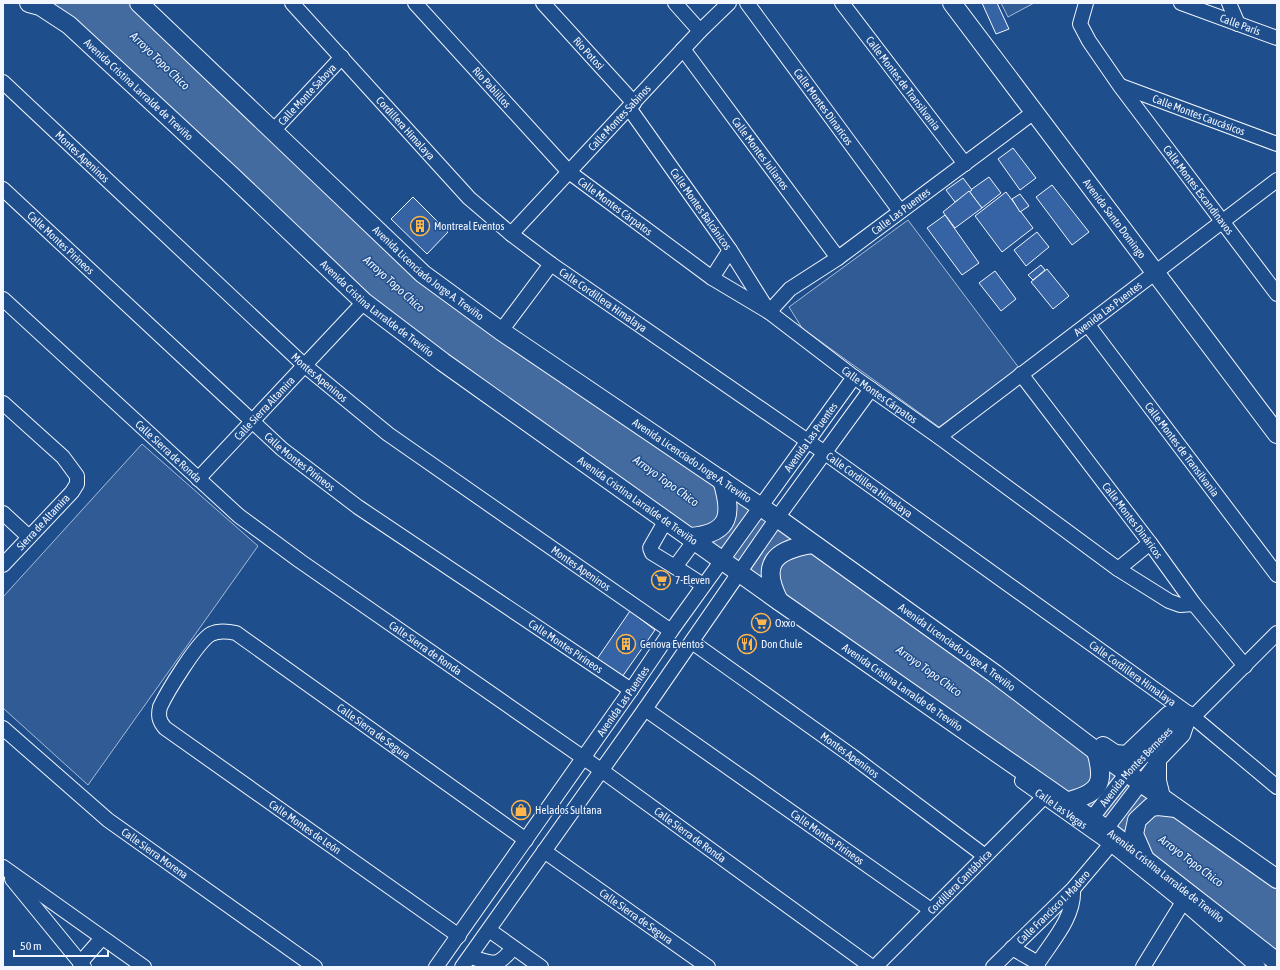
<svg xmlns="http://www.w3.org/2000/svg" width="1280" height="970" viewBox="0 0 1280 970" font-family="'Asap Condensed',sans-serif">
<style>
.green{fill:#305b95;stroke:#a8bbd7}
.water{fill:#446ba0;stroke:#a8bbd7}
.building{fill:#3563a3;stroke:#f2f6ff}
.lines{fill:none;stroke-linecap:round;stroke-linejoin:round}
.minor-casing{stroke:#f2f6ff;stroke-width:16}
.major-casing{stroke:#f2f6ff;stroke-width:20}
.minor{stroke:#1f4e8c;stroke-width:14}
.major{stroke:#1f4e8c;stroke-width:18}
.labels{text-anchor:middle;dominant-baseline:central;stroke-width:3;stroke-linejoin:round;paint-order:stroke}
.street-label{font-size:11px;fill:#f2f6ff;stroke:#1f4e8c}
.poi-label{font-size:11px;fill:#f2f6ff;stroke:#1f4e8c;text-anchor:start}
.water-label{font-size:12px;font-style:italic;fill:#f2f6ff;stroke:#1f4e8c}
</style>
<rect width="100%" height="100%" fill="#1f4e8c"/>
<g class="green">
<polygon points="1001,3 1034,3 1008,17"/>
<polygon points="908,220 1019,368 939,427 802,328 789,307"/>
<polygon points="142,444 258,546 88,785 3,708 3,597"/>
</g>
<polygon class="water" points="29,3 139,3 382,236 1277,879 1277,962 443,362 69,25"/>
<g class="building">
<polygon points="982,3 997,3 1009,29 996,34"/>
<polygon points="1013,148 1036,178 1020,190 998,159"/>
<polygon points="989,177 1001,193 982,208 969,191"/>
<polygon points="963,178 972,190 955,202 946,190"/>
<polygon points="1052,185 1089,232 1072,245 1036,197"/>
<polygon points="969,191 982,208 955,228 943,212"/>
<polygon points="1006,192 1033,228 1002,252 975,216"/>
<polygon points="1020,194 1029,206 1020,212 1012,199"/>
<polygon points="413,197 448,232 427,254 391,219"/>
<polygon points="945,215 979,263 962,275 927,228"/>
<polygon points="1037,232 1049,247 1026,266 1014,250"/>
<polygon points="1041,265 1045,270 1033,280 1028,275"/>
<polygon points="1047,269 1069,296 1053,309 1031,282"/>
<polygon points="995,271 1016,299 1001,311 979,283"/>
<polygon points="630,611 655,630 622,677 597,659"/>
</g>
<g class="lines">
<g class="minor-casing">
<g id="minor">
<path id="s1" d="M292,3L469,198L511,234L551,264L825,453L1192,716L1277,787"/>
<path id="s2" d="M415,3L569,172L712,278L769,312L854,377L939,437L1118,569L1169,601L1180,605L1194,604"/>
<path id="s3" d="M543,3L634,103"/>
<polyline points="675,3 700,31"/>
<path id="s4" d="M747,3L900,211"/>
<path id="s5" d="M842,3L965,164"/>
<path id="s6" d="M1086,3L1080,24L1089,41L1120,86L1277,294"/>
<path id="s7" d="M1181,3L1277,38"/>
<polyline points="1229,3 1238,24"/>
<path id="s8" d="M683,49L838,258"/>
<path id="s9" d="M3,82L304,365L388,434L671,631"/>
<path id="s10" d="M1121,86L1277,144"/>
<path id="s11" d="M629,108L730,250L769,312L790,289L838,258L1034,112"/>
<path id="s12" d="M273,131L342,57"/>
<path id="s13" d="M3,189L282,449L358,507L631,690"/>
<path id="s14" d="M511,234L700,31L729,3"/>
<polyline points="712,278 730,250"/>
<path id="s15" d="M3,299L239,516L300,561L601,770L872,967"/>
<path id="s16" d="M1088,325L1277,575"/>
<polyline points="501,331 551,264"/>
<path id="s17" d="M1021,374L1150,543L1194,604L1245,666"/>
<polyline points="3,403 63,457 77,476 77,484 72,492 3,565"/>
<path id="s18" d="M939,437L1277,180"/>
<path id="s19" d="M198,479L364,302"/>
<polyline points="3,513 29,537"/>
<polyline points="666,520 650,548 652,553 675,567 695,540"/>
<polyline points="675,567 703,585"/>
<polyline points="1118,569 1150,543"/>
<path id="s20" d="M692,642L852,756L985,856"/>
<path id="s21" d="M645,709L931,910"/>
<path id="s22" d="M3,728L108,820L315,967"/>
<path id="s23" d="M1022,781L1111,844L1183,902L1258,967"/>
<path id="s24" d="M1091,819L1127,773L1173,726L1178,723H1187"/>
<polyline points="1106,829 1157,762 1183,735 1187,723 1277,633"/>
<path id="s25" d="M544,851L708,967"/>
<polyline points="3,867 144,967"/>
<polyline points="12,879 84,967"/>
<polyline points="489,930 541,967"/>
<path id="s26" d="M459,936L165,728C159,721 158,716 160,707C167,692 198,641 211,634C219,630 227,631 236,633L526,840"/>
<polyline points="1012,948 1038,963"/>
<path d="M470,957C494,963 496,969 513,948"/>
<polyline points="80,963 102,938"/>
<path id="s27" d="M436,967L631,690L671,631L854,377"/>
<polyline points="462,967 645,709 777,518 871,389"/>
<path id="s28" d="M875,967L1044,797"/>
<path id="s29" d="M993,967L1073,889L1111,844"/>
<path d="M1037,967L1038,963C1052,941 1075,917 1073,889"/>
<polyline points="1143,967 1183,902"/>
</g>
</g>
<g class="major-casing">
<g id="major">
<path id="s30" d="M29,3L40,6L69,25L232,176L364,302L443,362L779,601L1106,829L1277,962"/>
<path id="s31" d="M139,3L423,274L501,331L783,522L995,674L1096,751L1277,879"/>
<path id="s32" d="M952,3L1277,434"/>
<path d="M691,537C732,533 732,513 722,480"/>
<path d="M779,601C760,564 774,550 812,544"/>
<polyline points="1103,746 1115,754 1127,755 1169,715 1179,713 1192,716"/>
<polyline points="1157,762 1157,781 1161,797"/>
<path d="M1066,802C1099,793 1106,785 1096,751"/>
<polyline points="1144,857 1134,834 1137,820 1151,807 1158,806 1176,808"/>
</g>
</g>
<use href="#minor" class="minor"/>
<use href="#major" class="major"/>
</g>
<defs>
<g id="building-ring" transform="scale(1)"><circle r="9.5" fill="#1f4e8c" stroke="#ffb74d" stroke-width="1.5"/><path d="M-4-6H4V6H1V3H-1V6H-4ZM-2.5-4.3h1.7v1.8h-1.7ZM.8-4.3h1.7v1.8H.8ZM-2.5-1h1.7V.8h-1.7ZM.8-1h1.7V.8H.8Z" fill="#ffb74d"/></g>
<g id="supermarket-ring" transform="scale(1)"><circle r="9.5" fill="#1f4e8c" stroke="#ffb74d" stroke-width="1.5"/><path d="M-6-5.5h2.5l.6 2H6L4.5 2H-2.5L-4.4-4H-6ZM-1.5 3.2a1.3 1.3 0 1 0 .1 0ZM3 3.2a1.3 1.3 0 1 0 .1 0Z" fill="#ffb74d"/></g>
<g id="restaurant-ring" transform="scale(1)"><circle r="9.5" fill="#1f4e8c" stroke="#ffb74d" stroke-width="1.5"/><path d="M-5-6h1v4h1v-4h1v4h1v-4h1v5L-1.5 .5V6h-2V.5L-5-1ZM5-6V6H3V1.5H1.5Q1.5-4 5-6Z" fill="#ffb74d"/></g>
<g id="shop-ring" transform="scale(1)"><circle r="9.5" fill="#1f4e8c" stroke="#ffb74d" stroke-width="1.5"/><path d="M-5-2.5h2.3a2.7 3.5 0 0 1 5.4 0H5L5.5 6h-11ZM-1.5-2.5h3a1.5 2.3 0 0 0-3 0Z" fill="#ffb74d"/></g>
</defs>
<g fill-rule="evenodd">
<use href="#building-ring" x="420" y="226"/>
<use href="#supermarket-ring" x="661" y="580"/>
<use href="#supermarket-ring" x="761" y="623"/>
<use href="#building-ring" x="626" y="644"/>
<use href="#restaurant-ring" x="747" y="644"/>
<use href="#shop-ring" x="521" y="810"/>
</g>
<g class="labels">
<g class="street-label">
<text stroke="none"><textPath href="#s7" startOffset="63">Calle París</textPath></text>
<text stroke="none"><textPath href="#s3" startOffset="68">Rio Potosi</textPath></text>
<text stroke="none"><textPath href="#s5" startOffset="101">Calle Montes de Transilvania</textPath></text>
<text stroke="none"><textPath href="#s2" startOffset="114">Rio Pablillos</textPath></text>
<text stroke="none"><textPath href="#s30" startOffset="141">Avenida Cristina Larralde de Treviño</textPath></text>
<text stroke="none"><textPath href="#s12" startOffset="50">Calle Monte Saboya</textPath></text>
<text stroke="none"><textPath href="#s4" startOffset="129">Calle Montes Dinaricos</textPath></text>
<text stroke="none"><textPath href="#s10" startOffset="83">Calle Montes Caucásicos</textPath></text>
<text stroke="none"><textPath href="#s14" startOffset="159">Calle Montes Sabinos</textPath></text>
<text stroke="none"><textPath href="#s1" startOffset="169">Cordillera Himalaya</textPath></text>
<text stroke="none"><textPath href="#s8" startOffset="130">Calle Montes Julianos</textPath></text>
<text stroke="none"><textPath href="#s9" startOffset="109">Montes Apeninos</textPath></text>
<text stroke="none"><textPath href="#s6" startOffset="226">Calle Montes Escandinavos</textPath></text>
<text stroke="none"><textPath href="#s2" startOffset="286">Calle Montes Cárpatos</textPath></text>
<text stroke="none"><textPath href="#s11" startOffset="124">Calle Montes Balcánicos</textPath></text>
<text stroke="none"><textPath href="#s11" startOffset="414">Calle Las Puentes</textPath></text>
<text stroke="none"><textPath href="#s32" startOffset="270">Avenida Santo Domingo</textPath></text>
<text stroke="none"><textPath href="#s13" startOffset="79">Calle Montes Pirineos</textPath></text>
<text stroke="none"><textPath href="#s31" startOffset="396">Avenida Licenciado Jorge A. Treviño</textPath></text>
<text stroke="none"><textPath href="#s1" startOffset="432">Calle Cordillera Himalaya</textPath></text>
<text stroke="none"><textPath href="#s30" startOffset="465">Avenida Cristina Larralde de Treviño</textPath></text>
<text stroke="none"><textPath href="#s18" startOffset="212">Avenida Las Puentes</textPath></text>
<text stroke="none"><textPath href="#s9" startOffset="433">Montes Apeninos</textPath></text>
<text stroke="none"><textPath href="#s2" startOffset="611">Calle Montes Cárpatos</textPath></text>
<text stroke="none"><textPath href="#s19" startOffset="97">Calle Sierra Altamira</textPath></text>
<text stroke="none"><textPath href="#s27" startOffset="649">Avenida Las Puentes</textPath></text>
<text stroke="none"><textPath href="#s16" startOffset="156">Calle Montes de Transilvania</textPath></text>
<text stroke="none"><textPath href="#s15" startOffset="225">Calle Sierra de Ronda</textPath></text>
<text stroke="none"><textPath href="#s31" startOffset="720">Avenida Licenciado Jorge A. Treviño</textPath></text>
<text stroke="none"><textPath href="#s13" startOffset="403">Calle Montes Pirineos</textPath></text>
<text stroke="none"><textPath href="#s1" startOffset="756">Calle Cordillera Himalaya</textPath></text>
<text stroke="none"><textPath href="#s30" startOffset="789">Avenida Cristina Larralde de Treviño</textPath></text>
<text stroke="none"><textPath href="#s17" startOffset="184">Calle Montes Dináricos</textPath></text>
<text transform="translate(43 522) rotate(-47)">Sierra de Altamira</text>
<text stroke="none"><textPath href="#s9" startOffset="757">Montes Apeninos</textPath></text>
<text stroke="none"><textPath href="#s13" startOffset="727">Calle Montes Pirineos</textPath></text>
<text stroke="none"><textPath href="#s31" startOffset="1044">Avenida Licenciado Jorge A. Treviño</textPath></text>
<text stroke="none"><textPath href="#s15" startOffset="549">Calle Sierra de Ronda</textPath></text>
<text stroke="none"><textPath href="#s1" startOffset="1080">Calle Cordillera Himalaya</textPath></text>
<text stroke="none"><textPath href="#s30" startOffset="1113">Avenida Cristina Larralde de Treviño</textPath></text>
<text stroke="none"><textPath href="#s27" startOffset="325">Avenida Las Puentes</textPath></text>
<text stroke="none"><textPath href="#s26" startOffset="667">Calle Sierra de Segura</textPath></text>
<text stroke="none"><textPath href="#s20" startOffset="194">Montes Apeninos</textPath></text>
<text stroke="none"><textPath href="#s24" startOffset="69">Avenida Montes Berneses</textPath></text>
<text stroke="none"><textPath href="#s23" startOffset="48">Calle Las Vegas</textPath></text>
<text transform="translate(305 827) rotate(35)">Calle Montes de León</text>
<text stroke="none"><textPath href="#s15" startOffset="873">Calle Sierra de Ronda</textPath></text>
<text stroke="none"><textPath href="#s21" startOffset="223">Calle Montes Pirineos</textPath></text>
<text stroke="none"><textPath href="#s22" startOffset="197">Calle Sierra Morena</textPath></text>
<text stroke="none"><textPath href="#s30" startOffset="1437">Avenida Cristina Larralde de Treviño</textPath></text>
<text stroke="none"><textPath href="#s28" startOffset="120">Cordillera Cantábrica</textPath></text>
<text stroke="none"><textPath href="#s29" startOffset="85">Calle Francisco I. Madero</textPath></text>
<text stroke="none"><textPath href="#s25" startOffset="113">Calle Sierra de Segura</textPath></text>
</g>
<g class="poi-label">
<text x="434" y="226">Montreal Eventos</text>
<text x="675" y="580">7-Eleven</text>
<text x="775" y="623">Oxxo</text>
<text x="640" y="644">Genova Eventos</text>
<text x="761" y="644">Don Chule</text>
<text x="535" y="810">Helados Sultana</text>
</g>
<g class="water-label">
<text transform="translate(160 61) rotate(44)">Arroyo Topo Chico</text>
<text transform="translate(394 284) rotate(42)">Arroyo Topo Chico</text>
<text transform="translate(666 481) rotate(36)">Arroyo Topo Chico</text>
<text transform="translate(929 671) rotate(36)">Arroyo Topo Chico</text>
<text transform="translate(1191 861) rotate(37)">Arroyo Topo Chico</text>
</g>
</g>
<rect width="1280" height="970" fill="none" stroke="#f2f6ff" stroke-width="8"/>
<path d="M14 950v6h94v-6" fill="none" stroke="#f2f6ff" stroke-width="2"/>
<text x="20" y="950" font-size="12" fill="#f2f6ff" stroke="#1f4e8c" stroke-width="3" paint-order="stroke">50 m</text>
</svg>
